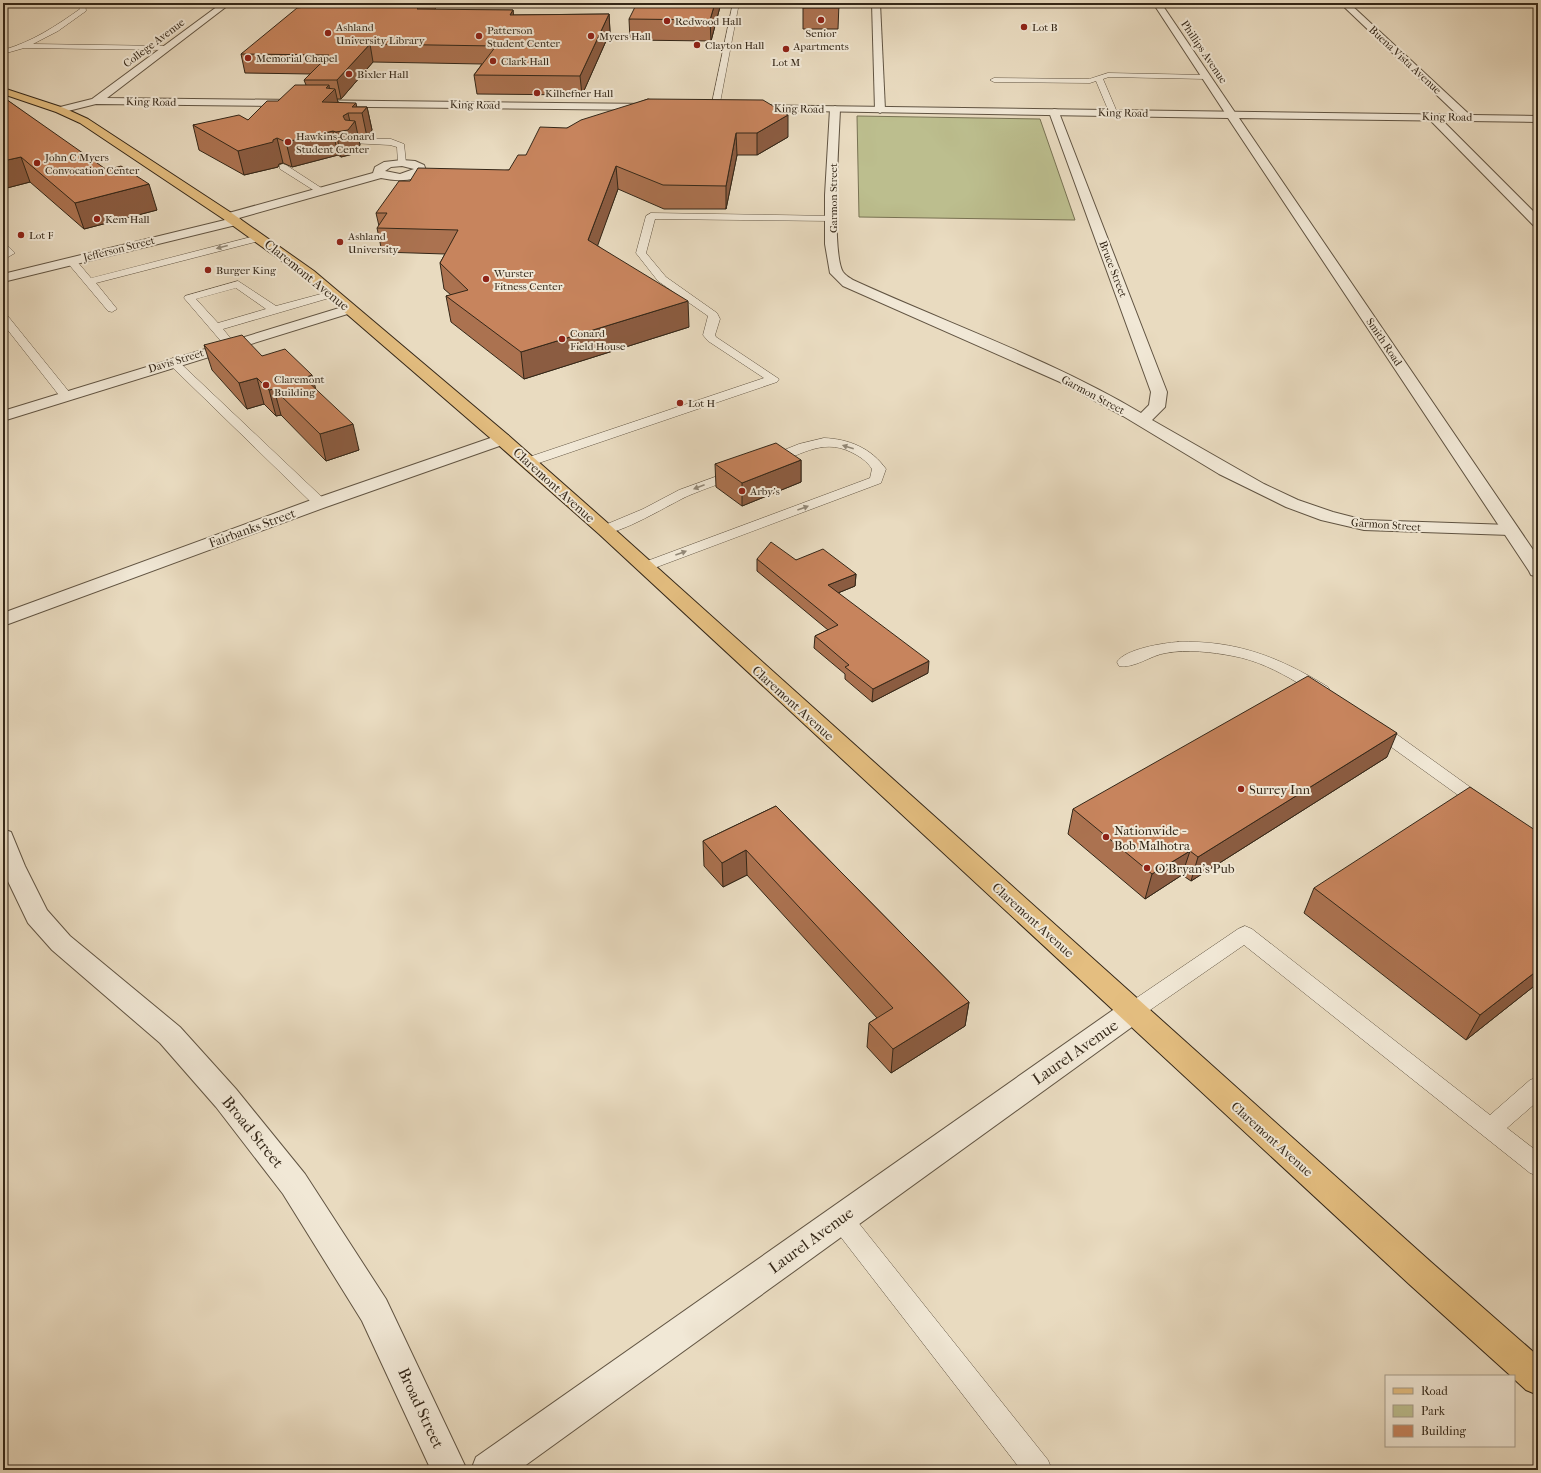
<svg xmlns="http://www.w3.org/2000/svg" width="1541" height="1473" viewBox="0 0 1541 1473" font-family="'IM FELL French Canon',serif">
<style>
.green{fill:#bcbe8e;stroke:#787253}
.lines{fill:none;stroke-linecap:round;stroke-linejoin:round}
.service-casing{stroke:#615442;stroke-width:1}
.minor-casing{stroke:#615442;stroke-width:2}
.tertiary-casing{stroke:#615442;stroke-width:2}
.primary-casing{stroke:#342718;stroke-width:2}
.service{fill:#f1e8d6;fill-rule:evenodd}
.minor{fill:#f1e8d6;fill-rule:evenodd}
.tertiary{fill:#f1e8d6;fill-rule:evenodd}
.primary{fill:#e4be80;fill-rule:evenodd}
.wall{fill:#ab7250;stroke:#342718}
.shaded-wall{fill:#8b5c41;stroke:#342718}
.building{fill:#c7845d;stroke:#342718}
.oneway{fill:#928877}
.poi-dot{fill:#8f2418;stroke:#f1e8d6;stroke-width:1.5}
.labels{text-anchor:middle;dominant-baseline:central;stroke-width:4;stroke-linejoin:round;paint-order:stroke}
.far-poi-label{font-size:11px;fill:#342718;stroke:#f1e8d6;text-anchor:start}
.far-street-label{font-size:11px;fill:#342718;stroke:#f1e8d6}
.street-label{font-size:13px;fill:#342718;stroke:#f1e8d6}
.poi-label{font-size:13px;fill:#342718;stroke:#f1e8d6;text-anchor:start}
.near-street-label{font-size:16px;fill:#342718;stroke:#f1e8d6}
</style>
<rect width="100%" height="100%" fill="#e9dbc0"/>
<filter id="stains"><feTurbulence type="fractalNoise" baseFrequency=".005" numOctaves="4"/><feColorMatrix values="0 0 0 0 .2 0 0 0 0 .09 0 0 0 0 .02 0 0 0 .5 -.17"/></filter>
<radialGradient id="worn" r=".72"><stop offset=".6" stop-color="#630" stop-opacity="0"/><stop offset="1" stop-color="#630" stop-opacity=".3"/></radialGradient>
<polygon class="green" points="857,116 1040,119 1075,220 859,217"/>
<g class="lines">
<g class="service-casing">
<g id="service">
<path d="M79,3H85L86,11L58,31L33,44L167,46L171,48L167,50L24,48L3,54V50C32,42 56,26 80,9Z"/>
<polygon points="733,3 739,3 719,108 715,110 711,108"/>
<polygon points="1108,73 1206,75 1210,77 1206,79 1109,77 1103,79 1117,112 1113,114 1109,112 1096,81 1090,83 994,82 990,80 994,78 1089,79"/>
<polygon points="353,138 391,139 404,144 406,163 402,166 398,163 397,147 390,145 350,143 349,141"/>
<polygon points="283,164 286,165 326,191 321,194 318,193 280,169 280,165"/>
<polygon points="651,213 835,216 837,218 835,220 832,221 655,219 646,253 666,277 717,313 720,319 715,335 716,337 779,379 777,382 533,465 523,465 521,462 523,459 764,378 708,341 703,335 708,316 658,281 636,253 646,216"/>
<polygon points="259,235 263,236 264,238 263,240 96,283 117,309 112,312 108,311 66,261 67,259 75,259 91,278"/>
<polygon points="3,244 7,245 15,253 3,260"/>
<path d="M238,281L276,306L332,291L337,294L336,296L223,329L236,345L230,348L226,347L184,298L185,296ZM236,288L266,309L218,323L196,299Z"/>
<polygon points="3,314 7,315 70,393 72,396 70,399 62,399 3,324"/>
<polygon points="173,358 177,360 325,500 327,503 325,506 315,506 169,364 167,362 169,360"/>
<path d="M824,438C849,439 871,448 886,469L881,483L649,570H639L637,567L639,564L870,478L872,469C867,461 859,456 851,452C820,437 798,458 769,465L762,461L764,458L799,444Z"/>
<path d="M737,469L742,470L744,473L742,476C724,482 707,488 690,495C671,503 618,537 600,533L598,530L600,527L643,509L679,490Z"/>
<path d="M1178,642C1236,640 1279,657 1328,687L1330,691L1328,695C1323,696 1320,697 1316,695C1310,692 1304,687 1298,683C1278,671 1256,660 1233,656C1212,652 1187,649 1166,653C1151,655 1134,669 1119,666L1117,662C1125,649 1163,643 1178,642Z"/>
<polygon points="1375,721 1381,723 1488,800 1491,804 1488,808 1482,810 1476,808 1369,731 1367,727 1369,723"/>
<polygon points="1245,926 1252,929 1490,1115 1530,1080 1538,1077 1538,1101 1507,1128 1538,1152 1538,1176 1530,1173 1244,945 1140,1017 1133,1020 1126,1017 1123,1011 1126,1005 1238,929"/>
<polygon points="841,1208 849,1211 1048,1460 1052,1470 1021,1470 833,1227 829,1219 833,1211"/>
</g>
</g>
<g class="minor-casing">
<g id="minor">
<polygon points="872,3 880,3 885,110 880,113 875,110"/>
<polygon points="1153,3 1161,3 1236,114 1235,116 1227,116"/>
<polygon points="1340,3 1349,3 1471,116 1472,118 1471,120 1463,120"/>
<path d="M835,106L840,109C839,137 831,253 843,272C845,275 850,278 853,280C949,324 1050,359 1141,413L1149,405L1151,392L1049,112L1054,109L1058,110L1167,392L1165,407L1152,420L1264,484L1298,500L1333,512L1364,520L1510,525L1516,526L1519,530L1516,534L1510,535L1364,530L1321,520L1286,507L1219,474L1123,416L1060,382L843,286L830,273L825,244V195L830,109Z"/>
<polygon points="1433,114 1437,115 1538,216 1538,227 1534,226 1429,119 1428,117 1429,115"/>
<path d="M402,160L415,161L424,165L426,170C416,183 395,181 381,178L239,218L242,221L240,224L3,282V274L225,220L223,217L225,214L373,173L375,167L384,162ZM402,166L414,169L400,174L385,171L391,167Z"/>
<polygon points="349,305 354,306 356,309 354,312 3,421 3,411"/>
<polygon points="502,434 508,435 510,439 508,443 326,507 3,626 3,613 314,499"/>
<polygon points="1133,1000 1143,1003 1147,1011 1143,1019 519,1470 471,1470 476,1457 1123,1003"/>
</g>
</g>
<g class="tertiary-casing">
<g id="tertiary">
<polygon points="222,3 231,3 107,98 653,104 658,107 653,110 96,104 60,113 55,110 56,108 92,99"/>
<polygon points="747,105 1538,116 1538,122 1239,118 1538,557 1538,577 1531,575 1529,571 1228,118 743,110 742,108"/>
<polygon points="3,829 11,832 25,866 47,910 70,936 180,1027 236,1089 305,1174 386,1299 467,1470 431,1470 362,1321 283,1194 216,1107 160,1043 52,950 28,923 3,871"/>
</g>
</g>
<g class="primary-casing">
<polygon id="primary" points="3,88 64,108 88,119 233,214 314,271 508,435 611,526 1431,1262 1538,1356 1538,1395 1526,1390 1514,1379 1514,1376 1511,1376 1409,1284 599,534 496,443 304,277 225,220 80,123 56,112 3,94"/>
</g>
<use href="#service" class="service"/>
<use href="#minor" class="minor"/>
<use href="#tertiary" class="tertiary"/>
<use href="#primary" class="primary"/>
</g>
<g class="wall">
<polygon points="721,3 711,41 630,40 629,19"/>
<polygon points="839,3 838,29 803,29 803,8"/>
<polygon points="331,7 435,10 513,10 513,15 609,14 610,32 582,95 477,94 474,75 482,64 373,62 341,99 337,99 338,102 356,107 367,107 372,130 367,137 358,137 360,145 353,154 341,157 338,155 292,167 283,163 279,164 278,167 244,175 199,150 193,125 248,120 306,85 304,80 311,74 245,73 241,54"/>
<polygon points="3,97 157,210 84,229 30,182 3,189"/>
<polygon points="648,99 788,137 757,155 737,155 726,209 664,209 618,189 597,245 689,327 524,379 451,322 446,296 451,295 444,289 440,263 445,254 382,252 377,228 379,226 376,213 410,181 509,170 526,155 567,128"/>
<polygon points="204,345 262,356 315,388 359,450 326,461 281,415 276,416 264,404 247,409 212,370"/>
<polygon points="801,460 801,482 742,506 716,487 715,464"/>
<polygon points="757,559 796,560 856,574 855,586 838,593 928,673 872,702 845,679 845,674 814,648 815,636 828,630 757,571"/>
<polygon points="1387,757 1191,881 1182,875 1145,899 1068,834 1073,809"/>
<polygon points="776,806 969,1002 965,1026 891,1073 867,1047 869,1023 877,1018 747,875 723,887 704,866 703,841"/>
<polygon points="1314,888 1538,983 1466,1040 1304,913"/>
</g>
<g class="shaded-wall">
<polygon points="423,3 440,3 420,27 417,9"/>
<polygon points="715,3 721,3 711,41 710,20"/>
<polygon points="513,10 515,28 510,15"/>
<polygon points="609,14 610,32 582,95 580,76"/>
<polygon points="370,44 373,62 341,99 337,80"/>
<polygon points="329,85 330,94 335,89 340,112 322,102 326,88"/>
<polygon points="356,103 358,113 352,107"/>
<polygon points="367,107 372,130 367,137 362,113"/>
<polygon points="348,113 351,126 355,121 360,145 353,154 341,157 336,132 343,116"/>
<polygon points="788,115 788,137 757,155 757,133"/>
<polygon points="333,131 338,155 292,167 286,142"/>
<polygon points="736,133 737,155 726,209 726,186"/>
<polygon points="277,138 283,163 279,164 278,167 244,175 238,151"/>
<polygon points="21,157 30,182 3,189 3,161"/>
<polygon points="616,166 618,189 591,264 588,240"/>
<polygon points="149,184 157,210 84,229 75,203"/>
<polygon points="688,301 689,327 524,379 521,352"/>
<polygon points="312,375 319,401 304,378"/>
<polygon points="257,378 264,404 247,409 239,383"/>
<polygon points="274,389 281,415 276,416 269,390"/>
<polygon points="353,424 359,450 326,461 320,434"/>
<polygon points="801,460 801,482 742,506 742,483"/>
<polygon points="856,574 855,586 828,597 828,585"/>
<polygon points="929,661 928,673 872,702 873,689"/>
<polygon points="1397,733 1387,757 1191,881 1198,857"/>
<polygon points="746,850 747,875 723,887 722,863"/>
<polygon points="1190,851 1182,875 1145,899 1152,874"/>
<polygon points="1538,970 1538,983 1466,1040 1480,1015"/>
<polygon points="969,1002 965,1026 891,1073 893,1049"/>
</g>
<g class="building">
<polygon points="358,3 423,3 417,9 513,10 510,15 609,14 580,76 474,75 496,46 370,44 337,80 304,80 329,55 241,54 297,8 323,5 331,7"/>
<polygon points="637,3 715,3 710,20 629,19"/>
<rect x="803" y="3" width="36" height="5"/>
<polygon points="295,85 329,85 326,88 335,89 322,102 356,103 352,107 367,107 362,113 348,113 343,116 345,120 355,121 348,130 336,132 333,131 286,142 277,138 273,140 273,142 238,151 193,125 239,115 248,120 267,101 278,101"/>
<polygon points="3,97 107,170 121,166 149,184 75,203 21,157 3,161"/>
<polygon points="648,99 763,100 788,115 757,133 736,133 726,186 663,185 616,166 588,240 688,301 521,352 446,296 468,290 440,263 458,230 377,228 387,213 376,213 399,181 410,181 418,168 509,170 518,155 526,155 540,127 567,128 581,120"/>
<polygon points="242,335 262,356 285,349 312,375 304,378 353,424 320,434 274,389 269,390 257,378 239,383 204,345"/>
<polygon points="776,443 801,460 742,483 715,464"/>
<polygon points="771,542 796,560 823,549 856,574 828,585 929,661 873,689 845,667 849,665 815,636 838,625 757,559"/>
<polygon points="1308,676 1397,733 1198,857 1190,851 1152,874 1073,809"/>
<polygon points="1470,787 1538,832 1538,970 1480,1015 1314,888"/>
<polygon points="776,806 969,1002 893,1049 869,1023 893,1008 746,850 722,863 703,841"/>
</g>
<defs><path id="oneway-solid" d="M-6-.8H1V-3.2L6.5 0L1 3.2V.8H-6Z"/></defs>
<g class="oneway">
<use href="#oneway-solid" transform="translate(222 247) rotate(165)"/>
<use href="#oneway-solid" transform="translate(848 447) rotate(-163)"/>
<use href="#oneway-solid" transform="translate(699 487) rotate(159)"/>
<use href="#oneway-solid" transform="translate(803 508) rotate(-20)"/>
<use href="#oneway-solid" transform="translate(681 553) rotate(-20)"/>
</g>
<g class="poi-dot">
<circle cx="821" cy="20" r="4"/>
<circle cx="667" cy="21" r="4"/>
<circle cx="1024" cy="27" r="4"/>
<circle cx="328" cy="33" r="4"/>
<circle cx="479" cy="36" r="4"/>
<circle cx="591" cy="36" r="4"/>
<circle cx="697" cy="45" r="4"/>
<circle cx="786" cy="49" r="4"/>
<circle cx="248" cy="58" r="4"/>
<circle cx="493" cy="61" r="4"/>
<circle cx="349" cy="74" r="4"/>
<circle cx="537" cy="93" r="4"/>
<circle cx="288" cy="142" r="4"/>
<circle cx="37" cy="163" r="4"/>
<circle cx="97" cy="219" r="4"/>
<circle cx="21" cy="235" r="4"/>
<circle cx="340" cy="242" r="4"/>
<circle cx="208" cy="270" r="4"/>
<circle cx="486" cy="279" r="4"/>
<circle cx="562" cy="339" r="4"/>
<circle cx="266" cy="385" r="4"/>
<circle cx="680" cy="403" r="4"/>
<circle cx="742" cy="491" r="4"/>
<circle cx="1241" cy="789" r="4"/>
<circle cx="1106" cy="837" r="4"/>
<circle cx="1147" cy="868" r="4"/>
</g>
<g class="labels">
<g class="far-poi-label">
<text x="675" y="21">Redwood Hall</text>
<text x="336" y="27">Ashland<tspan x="336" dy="13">University Library</tspan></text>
<text x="1032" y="27">Lot B</text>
<text x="487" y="30">Patterson<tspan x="487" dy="13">Student Center</tspan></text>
<text x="821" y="33" text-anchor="middle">Senior<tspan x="821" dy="13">Apartments</tspan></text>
<text x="599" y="36">Myers Hall</text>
<text x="705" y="45">Clayton Hall</text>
<text x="256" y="58">Memorial Chapel</text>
<text x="501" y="61">Clark Hall</text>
<text x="786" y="62" text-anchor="middle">Lot M</text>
<text x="357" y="74">Bixler Hall</text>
<text x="545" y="93">Kilhefner Hall</text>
<text x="296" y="136">Hawkins-Conard<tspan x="296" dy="13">Student Center</tspan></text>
<text x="45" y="157">John C Myers<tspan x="45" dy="13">Convocation Center</tspan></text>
<text x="105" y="219">Kem Hall</text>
<text x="29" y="235">Lot F</text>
<text x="348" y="236">Ashland<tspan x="348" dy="13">University</tspan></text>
<text x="216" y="270">Burger King</text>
<text x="494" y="273">Wurster<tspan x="494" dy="13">Fitness Center</tspan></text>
<text x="570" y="333">Conard<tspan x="570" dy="13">Field House</tspan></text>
<text x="274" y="379">Claremont<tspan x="274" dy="13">Building</tspan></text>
<text x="688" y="403">Lot H</text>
<text x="750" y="491">Arby's</text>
</g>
<g class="far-street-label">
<text transform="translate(154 43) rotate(-37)">College Avenue</text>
<text transform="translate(1204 52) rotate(56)">Phillips Avenue</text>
<text transform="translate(1405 60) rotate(43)">Buena Vista Avenue</text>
<text transform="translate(151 102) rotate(1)">King Road</text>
<text transform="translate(475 105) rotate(1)">King Road</text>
<text transform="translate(799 109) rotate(1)">King Road</text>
<text transform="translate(1123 113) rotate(1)">King Road</text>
<text transform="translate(1447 117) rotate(1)">King Road</text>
<text transform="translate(833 198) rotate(-90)">Garmon Street</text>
<text transform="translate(119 249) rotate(-14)">Jefferson Street</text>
<text transform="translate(1113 269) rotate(69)">Bruce Street</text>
<text transform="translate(1384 342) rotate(56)">Smith Road</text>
<text transform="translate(176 361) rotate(-17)">Davis Street</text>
<text transform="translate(1093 395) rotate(28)">Garmon Street</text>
<text transform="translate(1386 525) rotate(4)">Garmon Street</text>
</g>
<g class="street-label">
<text transform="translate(307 275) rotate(39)">Claremont Avenue</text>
<text transform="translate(554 485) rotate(42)">Claremont Avenue</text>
<text transform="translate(252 528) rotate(-20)">Fairbanks Street</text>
<text transform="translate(793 703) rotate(42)">Claremont Avenue</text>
<text transform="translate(1033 920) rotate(42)">Claremont Avenue</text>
<text transform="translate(1272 1139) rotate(42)">Claremont Avenue</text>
</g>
<g class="poi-label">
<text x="1249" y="789">Surrey Inn</text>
<text x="1114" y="830">Nationwide -<tspan x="1114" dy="15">Bob Malhotra</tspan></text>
<text x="1155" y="868">O'Bryan's Pub</text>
</g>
<g class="near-street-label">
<text transform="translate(1075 1052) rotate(-35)">Laurel Avenue</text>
<text transform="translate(253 1132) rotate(51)">Broad Street</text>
<text transform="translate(811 1240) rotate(-36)">Laurel Avenue</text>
<text transform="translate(421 1408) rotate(65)">Broad Street</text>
</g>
</g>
<rect width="1541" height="1473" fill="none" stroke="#e9dbc0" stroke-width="16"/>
<rect x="4" y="4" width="1533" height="1465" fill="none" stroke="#342718" stroke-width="2"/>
<rect x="8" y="8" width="1525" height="1457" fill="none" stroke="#342718"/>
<rect x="1385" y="1375" width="130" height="72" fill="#f1e8d6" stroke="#a59b8a"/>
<rect x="1393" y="1388" width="20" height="6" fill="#e4be80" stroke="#a59b8a"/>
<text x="1421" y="1395" font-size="12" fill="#342718">Road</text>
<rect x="1393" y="1405" width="20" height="12" fill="#bcbe8e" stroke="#a59b8a"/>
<text x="1421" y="1415" font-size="12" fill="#342718">Park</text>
<rect x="1393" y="1425" width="20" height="12" fill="#c7845d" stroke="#a59b8a"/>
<text x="1421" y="1435" font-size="12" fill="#342718">Building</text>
<rect width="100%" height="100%" filter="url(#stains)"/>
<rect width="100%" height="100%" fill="url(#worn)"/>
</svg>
